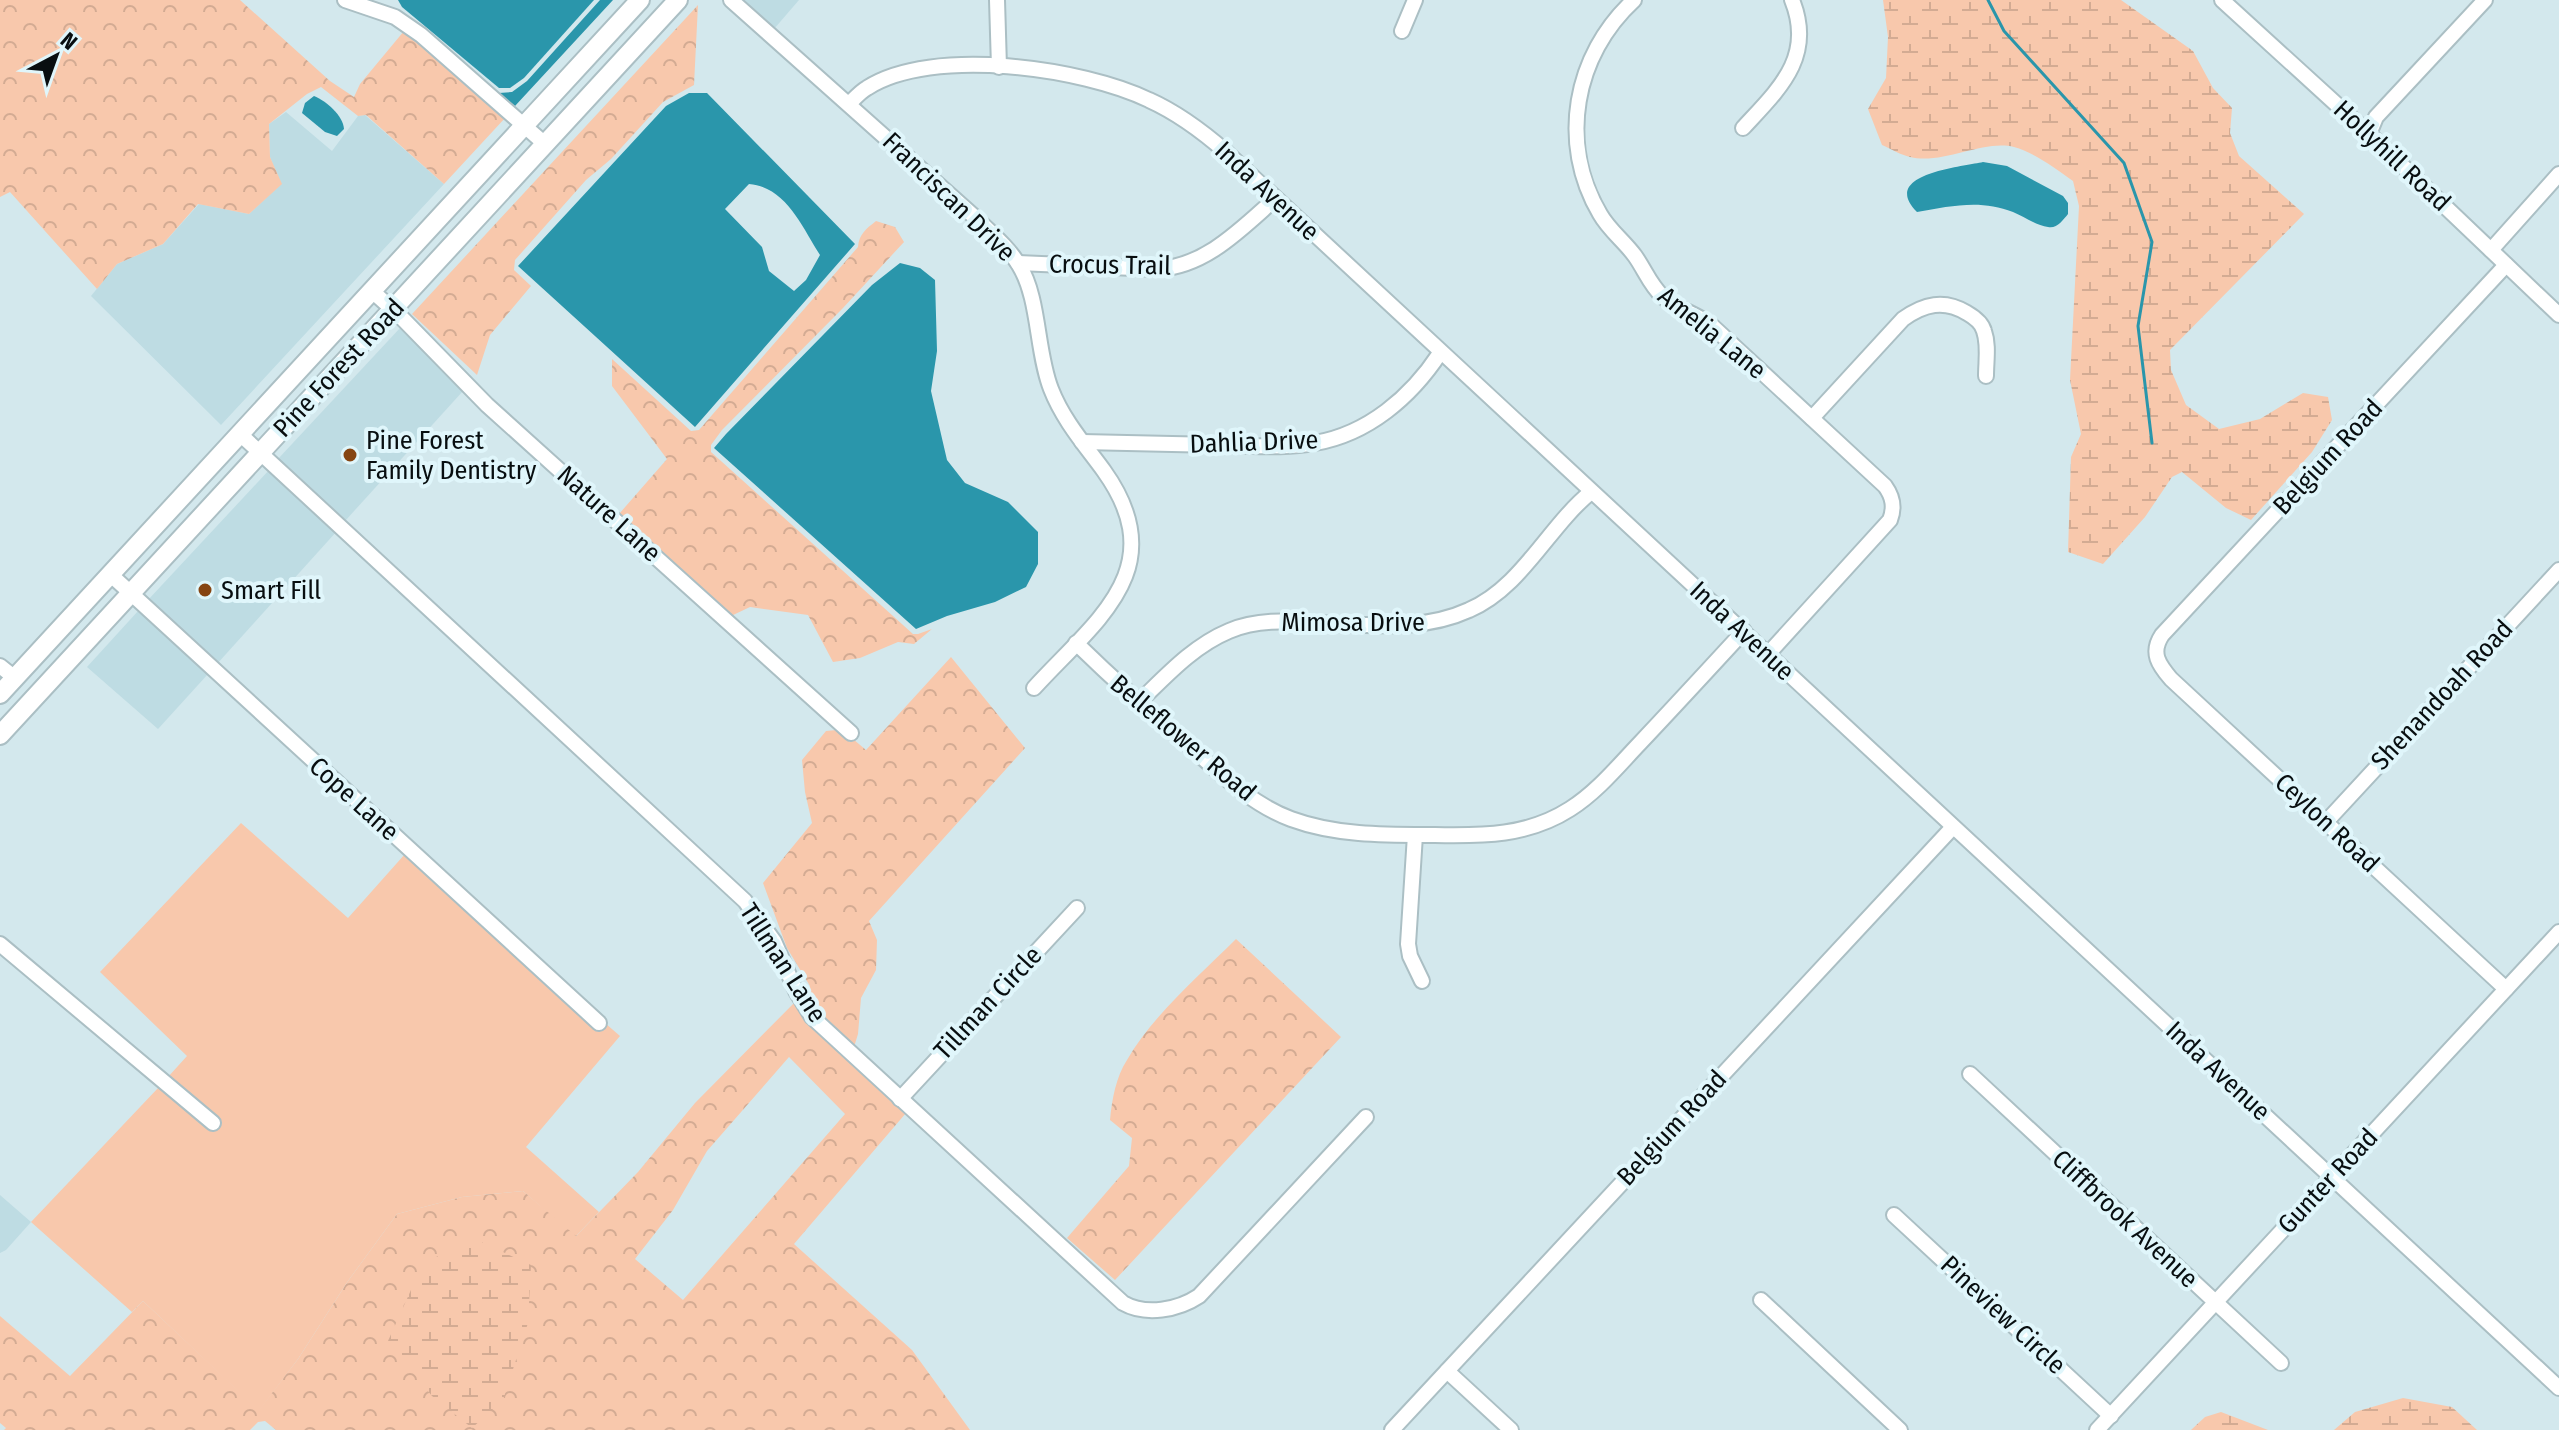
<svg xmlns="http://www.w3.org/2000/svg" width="2559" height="1430" viewBox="0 0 2559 1430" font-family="'Fira Sans Condensed',sans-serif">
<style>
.built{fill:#bedce3}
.grass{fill:#f8c8ac}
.forest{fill:url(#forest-crowns);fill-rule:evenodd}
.wetland{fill:url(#wetland-marsh)}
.water{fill:#2a96ab;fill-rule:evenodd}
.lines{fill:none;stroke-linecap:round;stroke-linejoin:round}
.stream{stroke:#2a96ab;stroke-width:3}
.minor-casing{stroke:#abbfc4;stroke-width:18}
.major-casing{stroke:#abbfc4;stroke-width:22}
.minor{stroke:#fff;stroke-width:14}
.major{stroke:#fff;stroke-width:18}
.poi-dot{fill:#864512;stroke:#e0f6fb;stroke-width:3}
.labels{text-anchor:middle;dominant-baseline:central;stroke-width:8;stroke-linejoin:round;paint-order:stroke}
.street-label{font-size:26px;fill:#080e10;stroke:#e0f6fb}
.poi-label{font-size:26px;fill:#080e10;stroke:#e0f6fb;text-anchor:start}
</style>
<defs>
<pattern id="forest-crowns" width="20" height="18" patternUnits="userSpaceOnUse" patternTransform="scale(2)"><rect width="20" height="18" fill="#f8c8ac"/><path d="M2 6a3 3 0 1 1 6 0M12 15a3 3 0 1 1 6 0" fill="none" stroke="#d3ab93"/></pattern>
<pattern id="wetland-marsh" width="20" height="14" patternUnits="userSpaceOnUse" patternTransform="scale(2)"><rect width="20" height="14" fill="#f8c8ac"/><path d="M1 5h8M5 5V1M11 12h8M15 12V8" fill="none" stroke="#d3ab93"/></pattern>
</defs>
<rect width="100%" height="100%" fill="#d3e8ed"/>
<g class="built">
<polygon points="741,0 799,0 774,29"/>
<polygon points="286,112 332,151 358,116 365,115 444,184 221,425 91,296 117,264 163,244 199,204 249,214 281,184 270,157 269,124"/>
<polygon points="401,327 463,391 345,521 278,459"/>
<polygon points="270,469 337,531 217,664 148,600"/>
<polygon points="139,610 208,674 158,729 87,667"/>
<polygon points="0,1195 31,1222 6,1250 0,1253"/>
</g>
<polygon class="grass" points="241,823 348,918 405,854 598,1031 605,1023 620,1036 526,1147 599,1212 575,1237 523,1191 462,1197 397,1214 348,1281 298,1359 259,1411 143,1301 132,1312 31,1222 159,1087 213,1131 221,1122 168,1077 187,1056 100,972"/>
<g class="forest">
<polygon points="0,0 240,0 330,81 354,97 360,84 404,31 506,117 444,184 366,115 358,116 321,87 307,94 269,124 270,157 282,184 249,214 198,204 163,244 117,264 97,289 10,192 0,197"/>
<polygon points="698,5 694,85 663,102 611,159 586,180 515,260 514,270 531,286 490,335 477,375 412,314"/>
<path d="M876,221L895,227L904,242L843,308L722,430L711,445V452L913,634H918L932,629L914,644L898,642L860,658L833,662L808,615L750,607L731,616L619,514L667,459L612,386V359L691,431L699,430L858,247C859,234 866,229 876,221Z"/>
<polygon points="951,657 1025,748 869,921 877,940 876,970 861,998 858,1034 854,1047 817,1012 804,993 810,986 787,948 763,883 812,823 805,792 802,760 826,731 837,730 850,742 853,739 866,750"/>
<path d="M1236,939L1341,1037L1115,1280L1067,1238L1129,1166L1132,1138L1110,1120C1112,1099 1116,1077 1127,1060C1152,1016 1200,975 1236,939Z"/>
<path d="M795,1002L815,1029L906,1113L794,1244L912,1350L970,1430H276L265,1421L258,1422L250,1430H4L6,1428L0,1423V1316L70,1376L143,1301L259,1410L298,1359L348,1281L397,1214L462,1197L523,1191L576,1236L638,1172L695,1103ZM789,1057L845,1114L683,1300L635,1259L673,1210L707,1151Z"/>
</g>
<g class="wetland">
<path d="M1883,0H2121L2193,51L2213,88L2232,108L2230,133L2239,156L2304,214L2170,350L2171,370L2186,405L2219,429L2260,419L2303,393L2328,397L2332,420L2312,452L2251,520L2226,508L2182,472L2172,477L2145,517L2103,564L2068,552L2071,457L2081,434L2070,380L2079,206L2073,181C2056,169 2035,153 2014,147C1984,139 1943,165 1910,157C1901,155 1891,149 1882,145L1868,109L1886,78L1888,37Z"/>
<polygon points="481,1242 531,1265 528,1323 503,1400 472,1428 432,1396 388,1341 424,1261"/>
<polygon points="2403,1398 2452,1407 2477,1430 2334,1430 2355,1412"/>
<polygon points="2221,1412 2268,1430 2191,1430 2205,1417"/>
</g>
<g class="water">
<polygon points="398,0 594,0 524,78 510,88 499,88 402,7"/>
<polygon points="600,0 613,0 515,106 499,93 512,92 527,81"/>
<path d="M689,93H707L855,244L695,427L518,266L666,106ZM749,184C786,187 802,227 820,255L806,280L794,291L769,271L762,247L725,209Z"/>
<path d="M314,96C326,101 343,115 344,129L337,136L325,132L302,113L305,103Z"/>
<path d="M1983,162L2007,166L2063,196L2068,203V214C2063,220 2057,229 2048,227C2037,226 2023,216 2013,212C1981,199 1950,206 1917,212C1879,174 1961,167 1983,162Z"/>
<polygon points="900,263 920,268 935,280 937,351 931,391 947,460 965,483 1008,502 1038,532 1038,564 1026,587 995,602 947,616 916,629 714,448 726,434 872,285"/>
</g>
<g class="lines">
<polyline class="stream" points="1988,0 2004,31 2124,163 2152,242 2138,326 2152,443"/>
<g class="minor-casing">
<g id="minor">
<polyline points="345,0 395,17 421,35 545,144"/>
<path d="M731,0L978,220C992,234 1008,247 1019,265C1040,299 1036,351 1051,389C1063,420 1085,445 1104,471C1174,569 1095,621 1034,688"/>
<polyline points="997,0 999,67"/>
<path d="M1634,0C1574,55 1558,143 1600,214C1609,230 1624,241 1635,256C1645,270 1650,285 1663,297C1677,309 1696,314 1711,325L1885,486C1893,497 1895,507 1890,520L1768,654"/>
<polyline points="2222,0 2369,134 2559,315"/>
<polyline points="1402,31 1415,0"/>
<path d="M849,104C854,99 860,92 867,88C932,46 1083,68 1149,100C1178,113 1202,131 1226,152L2559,1388"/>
<path d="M1743,128C1779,89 1815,57 1792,0"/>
<polyline points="2369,134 2376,117 2485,0"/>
<polyline points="2491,250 2559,174"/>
<path d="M1018,263L1157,269C1205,267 1241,229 1275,199"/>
<polyline points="371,290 401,317 487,405 851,733"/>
<path d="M1812,418L1903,319C1924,304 1944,299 1967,313C1974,317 1982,323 1984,331C1989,345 1986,361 1986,376"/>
<path d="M240,434L745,901L774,941L796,991L812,1017L1123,1303C1146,1316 1178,1310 1199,1296L1366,1117"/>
<path d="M1082,442C1127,443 1172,444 1217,445C1249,445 1283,449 1315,443C1368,434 1411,397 1440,353"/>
<polyline points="110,574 599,1023"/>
<path d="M1076,643C1114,680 1153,715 1193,749C1223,776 1253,805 1291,819C1337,836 1388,835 1435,835C1483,836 1528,836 1570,809C1597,792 1618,766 1640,743C1675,706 1709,669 1744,631"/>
<polyline points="0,666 15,678"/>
<path d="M1139,702C1166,676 1193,646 1229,631C1264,616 1301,623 1337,624C1382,626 1428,629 1469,610C1522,587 1548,527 1591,492"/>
<polyline points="2326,822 2559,570"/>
<polyline points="1415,835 1408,944 1410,956 1422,981"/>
<polyline points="0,944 213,1123"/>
<path d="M2506,989L2171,679C2159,665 2150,653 2162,635L2506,265"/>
<polyline points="1970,1074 2281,1363"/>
<polyline points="900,1099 1077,908"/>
<polyline points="1894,1215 2111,1416"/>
<polyline points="1761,1300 1900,1430"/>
<polyline points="1447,1371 1511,1430"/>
<polyline points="1392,1430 1953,827"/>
<polyline points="2097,1430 2559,932"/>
</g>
</g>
<g class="major-casing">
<g id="major">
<polyline points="0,694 640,0"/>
<polyline points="0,735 678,0"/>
</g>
</g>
<use href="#minor" class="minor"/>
<use href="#major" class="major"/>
</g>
<g class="poi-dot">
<circle cx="350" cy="455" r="8"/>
<circle cx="205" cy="590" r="8"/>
</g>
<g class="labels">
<g class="street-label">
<text transform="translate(2392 156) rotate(43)">Hollyhill Road</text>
<text transform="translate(1267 191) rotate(43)">Inda Avenue</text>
<text transform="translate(949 197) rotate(44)">Franciscan Drive</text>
<text transform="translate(1110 265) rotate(1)">Crocus Trail</text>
<text transform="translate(1712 333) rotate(39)">Amelia Lane</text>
<text transform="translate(339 368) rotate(-47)">Pine Forest Road</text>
<text transform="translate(1254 442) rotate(-2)">Dahlia Drive</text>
<text transform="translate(2328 457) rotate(-47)">Belgium Road</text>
<text transform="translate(609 514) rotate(42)">Nature Lane</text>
<text x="1353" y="622">Mimosa Drive</text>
<text transform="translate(1742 631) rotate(43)">Inda Avenue</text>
<text transform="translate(2442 695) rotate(-47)">Shenandoah Road</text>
<text transform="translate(1183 738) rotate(40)">Belleflower Road</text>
<text transform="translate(354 799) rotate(42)">Cope Lane</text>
<text transform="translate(2327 823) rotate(43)">Ceylon Road</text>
<text transform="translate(783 963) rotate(57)">Tillman Lane</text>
<text transform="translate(988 1003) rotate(-47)">Tillman Circle</text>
<text transform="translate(2218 1071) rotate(43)">Inda Avenue</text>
<text transform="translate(1672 1128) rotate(-47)">Belgium Road</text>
<text transform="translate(2328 1181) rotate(-47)">Gunter Road</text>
<text transform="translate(2125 1219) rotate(43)">Cliffbrook Avenue</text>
<text transform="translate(2003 1315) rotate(43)">Pineview Circle</text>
</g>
<g class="poi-label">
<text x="366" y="440">Pine Forest<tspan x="366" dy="30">Family Dentistry</tspan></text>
<text x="221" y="590">Smart Fill</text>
</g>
</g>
<g transform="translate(56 56) rotate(41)" stroke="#e0f6fb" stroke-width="6" paint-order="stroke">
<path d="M0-6L14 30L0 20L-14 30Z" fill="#080e10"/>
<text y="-12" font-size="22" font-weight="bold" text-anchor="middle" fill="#080e10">N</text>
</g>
</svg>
